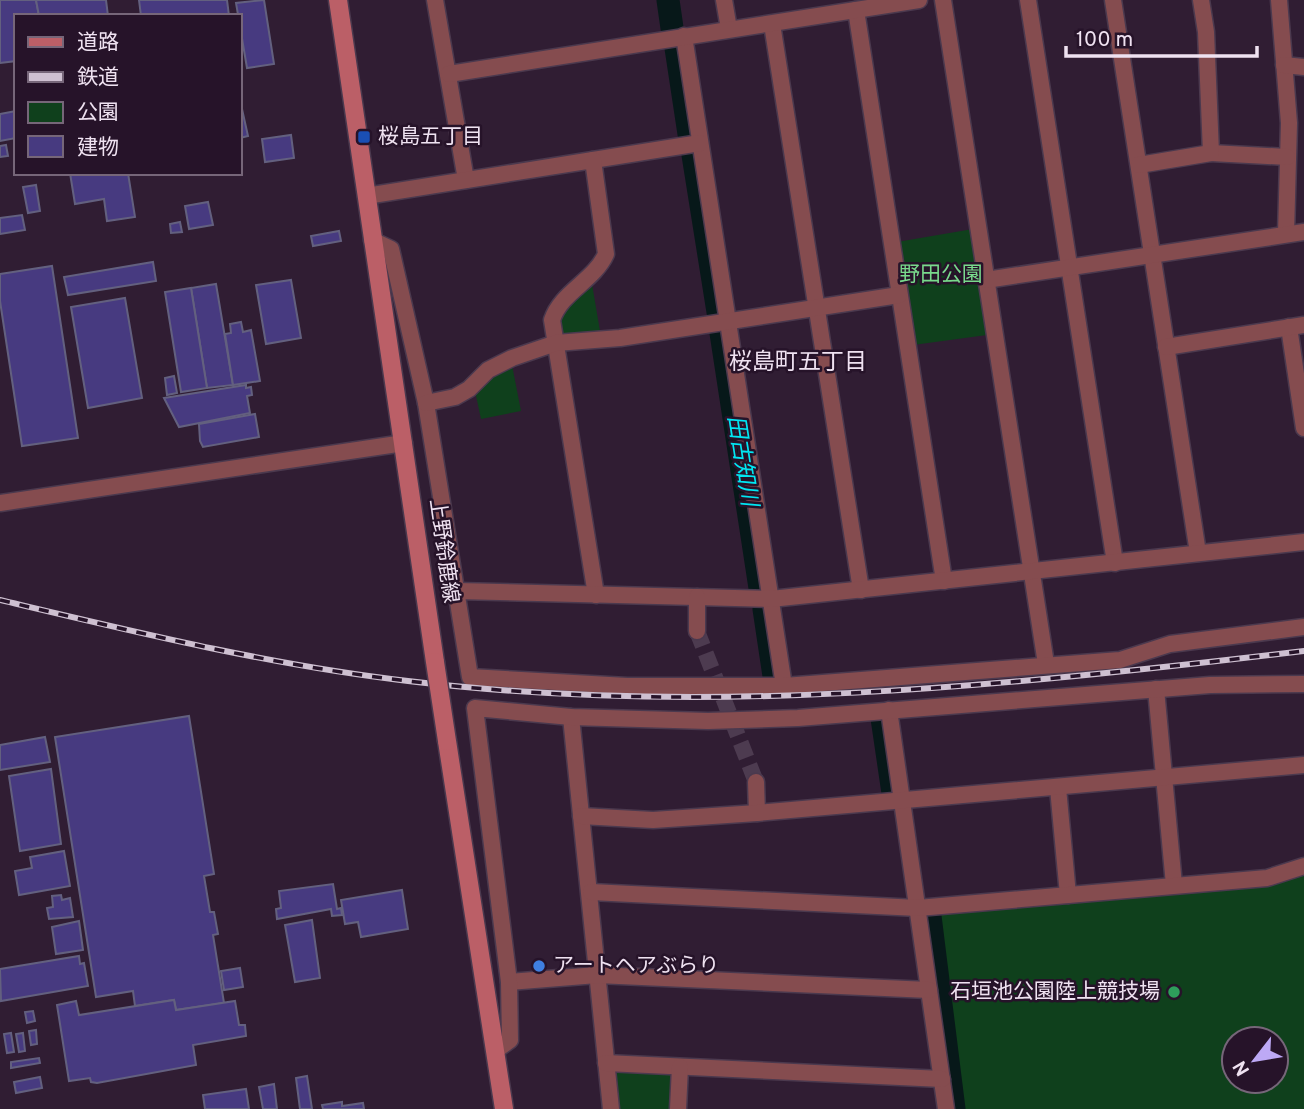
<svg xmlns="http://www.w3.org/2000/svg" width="1304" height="1109" viewBox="0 0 1304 1109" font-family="Overpass,'Noto Sans JP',sans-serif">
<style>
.green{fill:#0f401c;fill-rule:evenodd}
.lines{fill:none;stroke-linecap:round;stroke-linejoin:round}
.river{stroke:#071819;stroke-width:23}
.building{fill:#473a80;stroke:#63607f;stroke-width:2}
.street-tunnel{stroke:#4d3b50;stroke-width:16;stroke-dasharray:16 8;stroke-linecap:butt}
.street-casing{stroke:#4b394e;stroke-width:19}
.secondary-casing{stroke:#4b394e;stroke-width:21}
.street{stroke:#854c4f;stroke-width:16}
.secondary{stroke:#bb5f67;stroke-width:18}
.rail-casing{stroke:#cec0d1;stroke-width:6}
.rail{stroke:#261329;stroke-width:3.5;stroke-dasharray:10;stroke-linecap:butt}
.secondary-bridge-casing{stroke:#4b394e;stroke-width:21;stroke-linecap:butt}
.secondary-bridge{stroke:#bb5f67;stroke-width:18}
.transit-dot{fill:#1a4fb4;stroke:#261329;stroke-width:2.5}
.shop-dot{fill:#3f7fe0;stroke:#261329;stroke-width:2.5}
.leisure-dot{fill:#2e9e5b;stroke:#261329;stroke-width:2.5}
.labels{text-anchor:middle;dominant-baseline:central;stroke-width:5;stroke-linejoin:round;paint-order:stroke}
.poi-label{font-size:21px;fill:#efe2f1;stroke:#261329;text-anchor:start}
.park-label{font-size:21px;fill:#79da8c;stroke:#261329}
.street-label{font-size:21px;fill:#efe2f1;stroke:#261329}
.neighbourhood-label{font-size:23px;fill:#efe2f1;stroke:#261329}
.water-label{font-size:23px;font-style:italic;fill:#00e7f3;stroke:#261329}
</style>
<rect width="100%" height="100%" fill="#301d33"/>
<g class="green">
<polygon points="973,229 987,335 913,345 897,242"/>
<path d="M592,284L600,331L567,336L560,332C557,306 574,298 592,284Z"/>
<polygon points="512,365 521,411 481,419 475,391 494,375"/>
<path d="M1304,872V1109H954L926,919L930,912ZM1234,1039H1276V1081H1234Z"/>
<polygon points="618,1069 676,1072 674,1109 616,1109 612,1073"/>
</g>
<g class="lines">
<g class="river">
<polyline points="668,0 672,28"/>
<polyline points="676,48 689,134"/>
<polyline points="693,155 718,312"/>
<polyline points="721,333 760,588"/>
<polyline points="764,609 774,676"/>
<polyline points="882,718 893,793"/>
<polyline points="930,916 954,1109"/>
</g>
</g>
<g class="building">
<polygon points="0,0 36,0 39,16 16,16 16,61 0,63"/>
<polygon points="36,0 106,0 108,16 39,16"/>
<polygon points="139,0 227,0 229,16 141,16"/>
<polygon points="264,0 274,64 247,68 236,3"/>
<polygon points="240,100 248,136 240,138"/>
<polygon points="16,111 16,138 0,141 0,114"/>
<polygon points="291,135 294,158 265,162 262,139"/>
<polygon points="6,145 8,156 0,157 0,146"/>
<polygon points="70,173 128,173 135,217 107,221 104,199 75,204"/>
<polygon points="36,185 40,211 28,213 23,187"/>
<polygon points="208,202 213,225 189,229 185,206"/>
<polygon points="22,215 25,230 0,234 0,218"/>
<polygon points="180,222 182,232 171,233 170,224"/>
<polygon points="339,231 341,241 313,246 311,236"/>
<polygon points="153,262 156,281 68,295 64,277"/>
<polygon points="52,266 78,438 22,446 0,301 0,274"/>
<polygon points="291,280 301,338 266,344 256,285"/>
<polygon points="216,284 233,385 207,388 191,288"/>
<polygon points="191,288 207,388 181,392 165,292"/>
<polygon points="125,298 142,398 88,408 71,307"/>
<polygon points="241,322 243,332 251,330 260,381 233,385 225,334 231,333 230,324"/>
<polygon points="174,376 177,393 167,395 165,378"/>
<polygon points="246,385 246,388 251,387 252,395 247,396 250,413 179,427 164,398"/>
<polygon points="255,414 259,437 203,447 200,441 199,424"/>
<polygon points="189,716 214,874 204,876 210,912 214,912 218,934 213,935 224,1003 176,1010 174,1000 135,1006 133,991 96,997 55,737"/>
<polygon points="45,737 50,762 0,770 0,745"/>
<polygon points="51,769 61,844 20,851 9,776"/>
<polygon points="64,851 70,886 19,895 15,871 32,868 30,857"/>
<polygon points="333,884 337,909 341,908 342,915 332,916 331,909 277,919 276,909 281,908 279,891"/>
<polygon points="402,890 408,929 361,937 358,922 345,924 341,900"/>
<polygon points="61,895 62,900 70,898 73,917 49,919 47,908 53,907 52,896"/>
<polygon points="312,920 320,978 295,982 285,925"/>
<polygon points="79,921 83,950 56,954 52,927"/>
<polygon points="79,956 80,964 84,963 88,986 1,1001 0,969"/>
<polygon points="240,968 243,987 224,990 221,971"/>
<polygon points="174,1000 176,1010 235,1001 239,1025 245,1025 246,1036 193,1045 196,1065 97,1083 91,1082 90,1078 69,1081 57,1005 76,1001 79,1015"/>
<polygon points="33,1011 35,1021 27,1023 25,1012"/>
<polygon points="36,1030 37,1044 31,1045 29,1031"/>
<polygon points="11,1033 14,1052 7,1053 4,1034"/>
<polygon points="23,1033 25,1051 19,1052 16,1034"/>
<polygon points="39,1058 40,1063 11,1068 11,1062"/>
<polygon points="307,1076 312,1109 300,1109 296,1078"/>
<polygon points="40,1077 42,1088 16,1093 14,1082"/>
<polygon points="274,1084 277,1109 263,1109 259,1087"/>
<polygon points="246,1089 249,1109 205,1109 203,1095"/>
<polygon points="342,1102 342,1106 363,1103 364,1109 323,1109 322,1105"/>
</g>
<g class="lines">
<polyline class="street-tunnel" points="697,631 756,782"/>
<g class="street-casing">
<g id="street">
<polyline points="435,0 466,180"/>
<polyline points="724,0 729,29"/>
<polyline points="943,0 1046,664"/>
<polyline points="1028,0 1115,563"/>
<polyline points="1113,0 1198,553"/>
<polyline points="1279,0 1289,123 1286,234"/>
<polyline points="856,10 944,581"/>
<polyline points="772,24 861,590"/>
<polyline points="684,36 784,686"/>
<polyline points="1284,65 1304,67"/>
<polyline points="449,74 919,0"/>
<polyline points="1211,153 1287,157"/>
<polyline points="593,160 700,143"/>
<polyline points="1139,165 1211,153 1206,32 1201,0"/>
<path d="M366,196L593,160L606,254C594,281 561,292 552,320L596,595"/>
<polyline points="372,240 391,249 426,403 470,677 627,686 784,686 1120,660 1170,644 1304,627"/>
<polyline points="986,280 1304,232"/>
<polyline points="1289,327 1304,428"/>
<polyline points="1166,347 1304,325"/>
<polyline points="426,403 455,397 469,389 488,370 512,358 556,343 620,338 899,295"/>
<polyline points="0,503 404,443"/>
<polyline points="457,591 771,599 1304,542"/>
<polyline points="697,631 697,597"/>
<polyline points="1156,689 1174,885"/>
<polyline points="889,710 946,1109"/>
<polyline points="571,717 611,1109"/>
<polyline points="756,782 757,813"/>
<polyline points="1058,788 1068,895"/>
<polyline points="581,816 653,820 757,813 1304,765"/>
<polyline points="591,892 918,908 1267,878 1304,866"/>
<polyline points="509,982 597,975 929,990"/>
<polyline points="495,1051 510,1040 509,982 475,708 571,717 708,721 798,718 1210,685 1304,684"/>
<polyline points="606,1063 942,1079"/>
<polyline points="678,1109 680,1067"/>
</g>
</g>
<g class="secondary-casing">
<g id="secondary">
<polyline points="338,0 435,662"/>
<polyline points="447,741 504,1109"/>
</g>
</g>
<use href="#street" class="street"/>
<use href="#secondary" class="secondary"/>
<g class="rail-casing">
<path id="rail" d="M0,600C135,632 270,665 408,681C707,717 1007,686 1304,651"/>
</g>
<use href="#rail" class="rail"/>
<g class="secondary-bridge-casing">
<polyline id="secondary-bridge" points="435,662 447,741"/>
</g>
<use href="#secondary-bridge" class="secondary-bridge"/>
</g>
<rect class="transit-dot" x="357" y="130" width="14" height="14" rx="3.5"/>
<circle class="shop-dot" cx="539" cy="966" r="7"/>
<circle class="leisure-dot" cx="1174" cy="992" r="7"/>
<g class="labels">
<g class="poi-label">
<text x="378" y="137">桜島五丁目</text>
<text x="553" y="966">アートヘアぶらり</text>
<text x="1160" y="992" text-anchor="end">石垣池公園陸上競技場</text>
</g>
<g class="park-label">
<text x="941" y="275">野田公園</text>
</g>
<g class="street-label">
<text transform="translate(443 551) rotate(82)">上野鈴鹿線</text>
</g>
<g class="neighbourhood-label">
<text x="798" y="363">桜島町五丁目</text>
</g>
<g class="water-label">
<text transform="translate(741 461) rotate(81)">田古知川</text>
</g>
</g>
<rect x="14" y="14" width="228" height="161" fill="#261329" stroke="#766679" stroke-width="2"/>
<rect x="28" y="37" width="35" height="10" fill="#bb5f67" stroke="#766679" stroke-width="2"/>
<text x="77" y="49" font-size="21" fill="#efe2f1">道路</text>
<rect x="28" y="72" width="35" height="10" fill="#cec0d1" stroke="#766679" stroke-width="2"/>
<text x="77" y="84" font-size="21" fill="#efe2f1">鉄道</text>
<rect x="28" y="102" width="35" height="21" fill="#0f401c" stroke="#766679" stroke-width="2"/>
<text x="77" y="119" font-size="21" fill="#efe2f1">公園</text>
<rect x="28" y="136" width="35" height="21" fill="#473a80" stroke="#766679" stroke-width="2"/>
<text x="77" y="154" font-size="21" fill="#efe2f1">建物</text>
<g transform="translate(1255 1060) rotate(239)"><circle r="33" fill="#261329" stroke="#766679" stroke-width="2"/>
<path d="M0-5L12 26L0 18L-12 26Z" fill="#bda9f5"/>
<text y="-10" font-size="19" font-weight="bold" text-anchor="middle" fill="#efe2f1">N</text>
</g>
<path d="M1066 46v10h191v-10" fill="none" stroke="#efe2f1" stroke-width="3.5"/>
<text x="1076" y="46" font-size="21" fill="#efe2f1" stroke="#261329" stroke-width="5" paint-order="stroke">100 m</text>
</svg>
